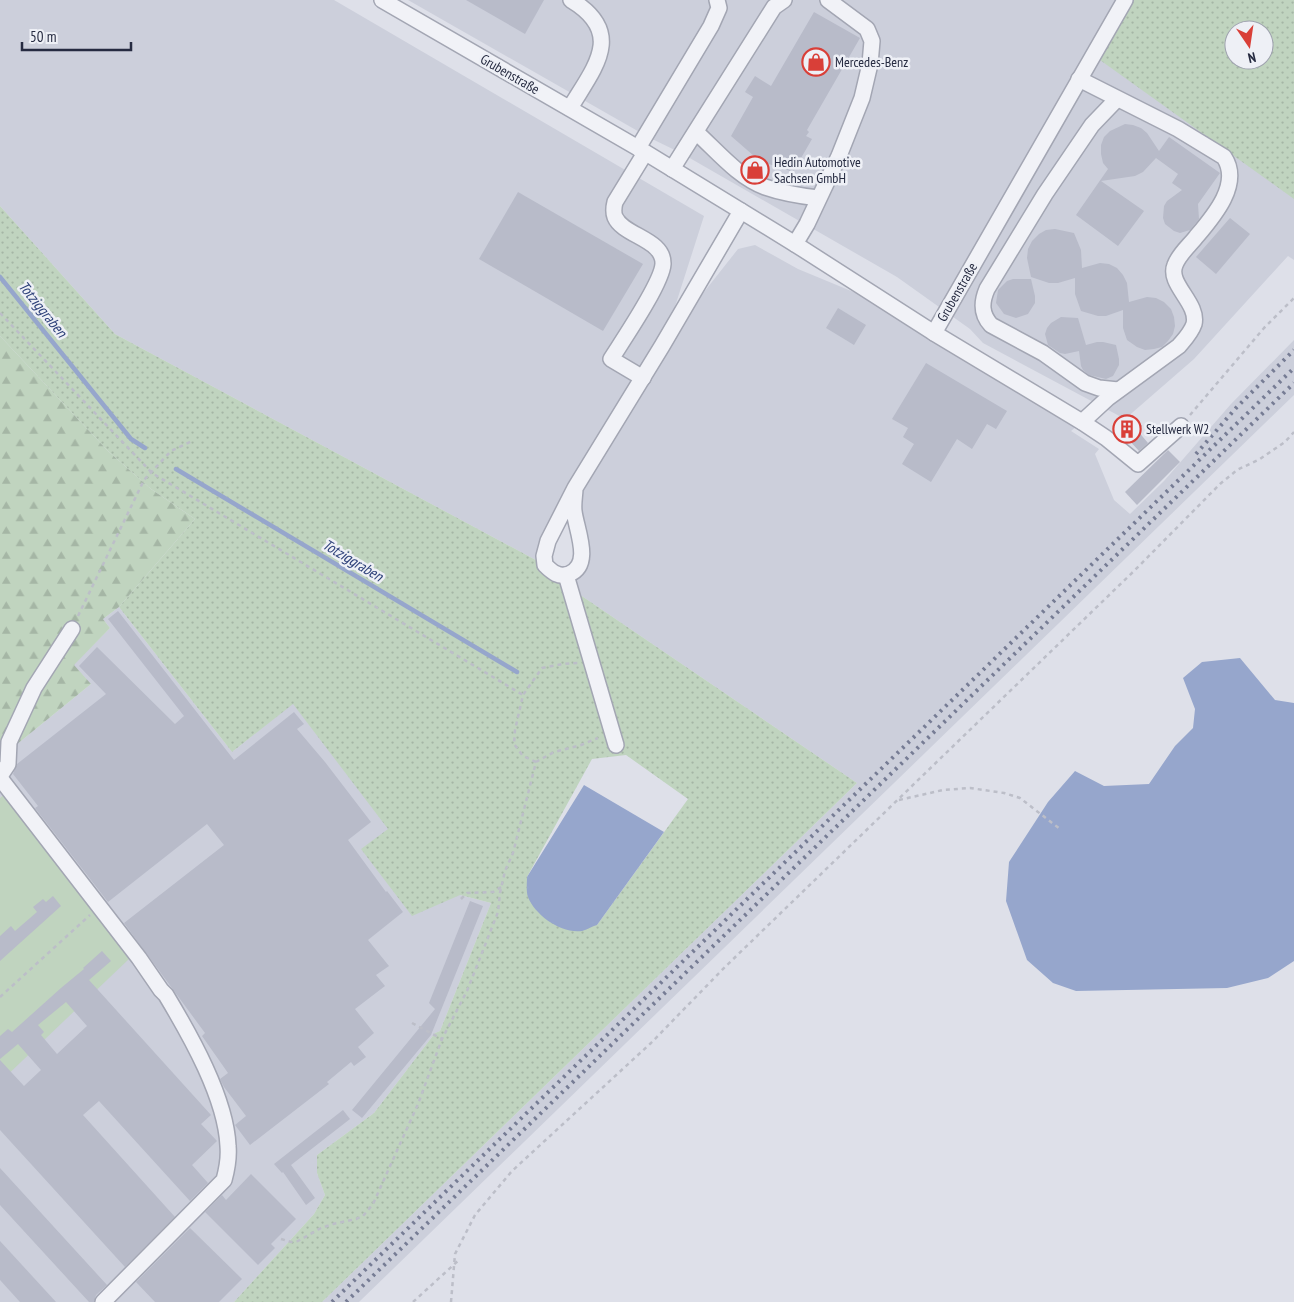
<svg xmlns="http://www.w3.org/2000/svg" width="1294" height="1302" viewBox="0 0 1294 1302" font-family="'PT Sans Narrow',sans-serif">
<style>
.built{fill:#cccfdb;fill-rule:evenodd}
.grass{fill:url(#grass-dots);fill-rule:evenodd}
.forest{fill:url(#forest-firs)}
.garden{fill:#c0d4bf}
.water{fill:#96a6cc}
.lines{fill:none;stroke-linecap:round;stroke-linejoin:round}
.stream{stroke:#96a6cc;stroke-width:4.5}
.building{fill:#b8bbc9;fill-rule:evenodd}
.minor-casing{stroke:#a3a6b3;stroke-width:18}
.path{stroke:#bcbec8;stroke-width:2.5;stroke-dasharray:4 4;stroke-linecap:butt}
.minor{stroke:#f1f2f7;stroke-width:15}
.rail{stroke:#767c94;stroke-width:4;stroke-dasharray:2.5 5;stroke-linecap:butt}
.labels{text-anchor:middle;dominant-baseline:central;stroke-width:5;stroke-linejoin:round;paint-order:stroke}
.poi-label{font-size:14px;fill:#262b41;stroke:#eef0f6;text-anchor:start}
.street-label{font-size:14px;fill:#262b41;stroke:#eef0f6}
.water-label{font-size:15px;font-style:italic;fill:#2d4079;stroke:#eef0f6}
</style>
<defs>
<pattern id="grass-dots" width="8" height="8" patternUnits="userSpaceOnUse" patternTransform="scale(1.25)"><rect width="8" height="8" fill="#c0d4bf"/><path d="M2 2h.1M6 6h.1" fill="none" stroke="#a5b6a5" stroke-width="1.8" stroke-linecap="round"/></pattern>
<pattern id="forest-firs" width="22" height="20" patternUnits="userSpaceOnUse" patternTransform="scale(1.25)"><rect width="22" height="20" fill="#c0d4bf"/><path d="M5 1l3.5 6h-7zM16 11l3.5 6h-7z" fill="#a5b6a5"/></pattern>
</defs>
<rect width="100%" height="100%" fill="#dee0e9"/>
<g class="built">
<polygon points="0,0 334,0 704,216 663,344 738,249 755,245 798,269 897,310 1082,422 1071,431 1099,449 1095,454 1114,500 1130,514 1164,481 1231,404 1294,340 1294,395 359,1302 322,1302 857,783 570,588 576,570 575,489 545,565 115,334 0,206"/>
<path d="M408,0H1294V260L1288,256L1194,359L1125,419L983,343L970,329L897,277L681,153L650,138ZM1234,30H1264V60H1234Z"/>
<polygon points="119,607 232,752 293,703 389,829 460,895 491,903 440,1031 435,1033 374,1113 317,1155 317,1173 325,1195 314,1214 234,1302 0,1302 0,1083 3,795 0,798 0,758 91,684 73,665 110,628 103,619"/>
</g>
<g class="grass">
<path d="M1125,0H1294V199L1093,55ZM1234,30H1264V60H1234Z"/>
<path d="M0,206L115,334L545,565L570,588L857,783L322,1302H234L314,1214L325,1195L317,1173V1155L374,1113L435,1033L440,1031L491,903L460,895L412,916L361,849L388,829L293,704L232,752L119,607L195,519L151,489L108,451L0,336ZM626,755L688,799L597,925L527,877L592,759Z"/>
</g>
<polygon class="forest" points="0,336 108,451 151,489 195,519 119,607 103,619 110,628 74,665 91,684 0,758"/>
<polygon class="garden" points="4,794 51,854 129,959 0,1082 0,798"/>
<g class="water">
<polygon points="1240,658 1275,700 1294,703 1294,961 1268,978 1227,988 1076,991 1053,983 1027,960 1006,901 1009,862 1048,802 1075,771 1104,786 1149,784 1175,746 1193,728 1195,709 1183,678 1202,662"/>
<path d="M584,785L664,832L597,925C592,926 587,930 582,931C561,934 535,915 528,897C526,891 527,883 527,877Z"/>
</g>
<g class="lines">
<g class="stream">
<polyline points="0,277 131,439 145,448"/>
<polyline points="176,469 517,672"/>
</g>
</g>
<g class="building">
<polygon points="466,0 544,0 525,34"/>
<polygon points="814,12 860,38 807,130 809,132 806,136 812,139 793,172 766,163 754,156 731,136 753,97 745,92 755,76 771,86"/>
<polygon points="1125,124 1133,125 1141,128 1147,133 1159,151 1169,137 1220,173 1198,204 1199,219 1190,230 1180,233 1174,231 1165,224 1163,218 1164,206 1167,201 1182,190 1172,183 1178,174 1156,158 1143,172 1135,176 1101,181 1144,211 1118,246 1076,215 1108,169 1103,163 1101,154 1101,145 1104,137 1110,131"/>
<polygon points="518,192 643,264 603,331 479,259"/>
<polygon points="1230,218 1250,234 1216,274 1196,257"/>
<polygon points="1055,229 1074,233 1081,250 1082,268 1100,263 1109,264 1117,268 1123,275 1127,283 1129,302 1147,297 1156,298 1164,302 1171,309 1174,317 1175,326 1173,334 1168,341 1162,347 1154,349 1145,350 1137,347 1127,340 1123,328 1123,310 1106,316 1098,316 1081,311 1075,294 1075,278 1058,283 1049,283 1031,277 1027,258 1028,249 1032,241 1039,234 1046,230"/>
<polygon points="1013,279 1031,279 1035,296 1035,303 1028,314 1016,318 1004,314 996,303 998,290 1007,281"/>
<polygon points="838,308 866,325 854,345 826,328"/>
<polygon points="1061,317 1078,318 1086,345 1097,342 1103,342 1116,345 1119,359 1119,365 1113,376 1106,379 1089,375 1083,370 1081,366 1079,351 1065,354 1060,353 1048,345 1045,334 1047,328 1051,323"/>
<polygon points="926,363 1007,411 996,429 987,424 972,449 957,439 931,482 902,464 914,444 903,437 908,428 892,419"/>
<polygon points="1133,415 1142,426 1137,430 1148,443 1139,451 1127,438 1124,441 1114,432"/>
<polygon points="1168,450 1180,462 1137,505 1125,492"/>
<polygon points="118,611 234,760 294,712 304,724 297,729 325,762 371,822 348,840 386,892 387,891 403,912 368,940 389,966 376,975 385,986 355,1009 374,1033 358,1047 366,1057 354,1066 351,1062 327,1082 329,1084 250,1145 235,1125 246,1116 224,1087 220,1079 228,1073 202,1036 205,1033 124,923 224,845 207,824 108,902 35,808 38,806 13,774 17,764 106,694 79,666 97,647 175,724 184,716 108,619"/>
<polygon points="53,896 61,906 0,961 0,936 11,926 15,931 37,912 33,907 43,899 46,902"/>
<polygon points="470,901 483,906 431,1035 362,1118 352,1110 435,1009 429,1003"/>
<path d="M102,951L111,961L89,980L211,1115L201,1124L217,1141L192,1165L208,1183L190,1201L99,1101L83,1115L175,1217L125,1267L0,1130V1060L24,1086L41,1070L18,1044L0,1059V1036L8,1029L12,1032L61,988L84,969L83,968ZM66,1002L87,1026L57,1054L41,1035L44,1032L38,1025Z"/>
<polygon points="343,1110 350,1119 291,1165 315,1198 306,1205 283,1172 282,1173 274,1164"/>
<polygon points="0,1168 107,1285 96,1295 94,1302 89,1302 0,1205"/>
<polygon points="251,1174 296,1219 271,1244 275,1248 258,1265 205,1212 222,1195 226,1200"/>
<polygon points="190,1228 242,1279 219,1302 155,1302 136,1282"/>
<polygon points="0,1241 56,1302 20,1302 0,1280"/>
</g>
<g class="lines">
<g class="minor-casing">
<g id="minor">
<polyline points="382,0 638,148 795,244 934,333 1082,422 1106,438 1138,464 1181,426"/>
<path d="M1079,79L1178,129L1224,157C1242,184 1213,217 1196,237C1189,246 1179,254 1175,265C1167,284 1199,303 1194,324C1191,333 1184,340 1179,346L1108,398L1082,422"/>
<path d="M1117,99L1092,125L1045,194L987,289C981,303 981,314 991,325L1043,353L1085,383L1099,388L1118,390"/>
<path d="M570,108C594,68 626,33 571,0"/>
<path d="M696,132C717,151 738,177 765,187C782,193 801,196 818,198"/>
<polyline points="638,148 711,26 719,8 717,0"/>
<polyline points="672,169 774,7 784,0"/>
<polyline points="795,244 807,224 839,156 862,98 870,64 872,41 867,29 828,0"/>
<polyline points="934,333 1125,0"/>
<path d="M643,378L611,359C623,340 662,283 663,264C664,239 623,236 615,217C613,212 614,206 615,202L645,153"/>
<path d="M575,488L548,541L544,556L545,565C552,572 559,578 569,574C593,565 576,529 574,511C573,503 575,495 575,488L662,346L741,211"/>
<polyline points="566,575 616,745"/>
<polyline points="0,776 8,764 9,742 34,688 72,629"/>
<path d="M0,778L139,958L161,990L166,995C190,1035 226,1098 228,1146C229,1157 227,1169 224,1180L103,1302"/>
</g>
</g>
<g class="path">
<polyline points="0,313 152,473 523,695"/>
<polyline points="1190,415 1264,328 1294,298"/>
<polyline points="78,616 144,480 171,451 192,441"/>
<polyline points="536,762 523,756 514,744 515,730 523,695 542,668 563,664 578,663"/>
<polyline points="899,800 943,790 970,788 1004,793 1020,798 1060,829"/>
<polyline points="461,899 467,893 493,892 501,887"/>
<polyline points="0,997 90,915"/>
<polyline points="412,1023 442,1039 467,991 498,912 500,893 505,871 513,853 536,762 554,752 581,745 598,738"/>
<polyline points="281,1239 291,1242 298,1241 321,1228 333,1224 356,1219 363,1216 373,1204 418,1104 442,1039"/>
<polyline points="413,1302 460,1259"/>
<polyline points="451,1302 455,1254 475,1215 512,1171 651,1043 725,967 1135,570 1220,484 1237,470 1260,459 1285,442 1294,432"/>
</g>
<use href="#minor" class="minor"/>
<g class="rail">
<polyline points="1196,454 1236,408 1294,350"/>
<polyline points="332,1302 1294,368"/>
<polyline points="346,1302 1294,383"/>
</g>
</g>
<defs>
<g id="shop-ring" transform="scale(1.4375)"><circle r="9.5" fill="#eef0f6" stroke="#d93f38" stroke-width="1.5"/><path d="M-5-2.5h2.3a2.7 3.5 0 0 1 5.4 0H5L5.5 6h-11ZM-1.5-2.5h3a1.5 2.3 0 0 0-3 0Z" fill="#d93f38"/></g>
<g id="building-ring" transform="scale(1.4375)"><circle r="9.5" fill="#eef0f6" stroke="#d93f38" stroke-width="1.5"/><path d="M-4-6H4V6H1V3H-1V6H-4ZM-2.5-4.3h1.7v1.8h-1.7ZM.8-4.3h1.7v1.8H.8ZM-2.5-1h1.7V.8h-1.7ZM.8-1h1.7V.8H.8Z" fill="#d93f38"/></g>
</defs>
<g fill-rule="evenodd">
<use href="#shop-ring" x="816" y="62"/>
<use href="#shop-ring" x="755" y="170"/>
<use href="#building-ring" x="1127" y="429"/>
</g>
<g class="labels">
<g class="poi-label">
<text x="835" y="62">Mercedes-Benz</text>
<text x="774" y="162">Hedin Automotive<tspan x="774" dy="16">Sachsen GmbH</tspan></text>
<text x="1146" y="429">Stellwerk W2</text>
</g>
<g class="street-label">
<text transform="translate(510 74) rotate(30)">Grubenstraße</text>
<text transform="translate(957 292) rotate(-60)">Grubenstraße</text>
</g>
<g class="water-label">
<text transform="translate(43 309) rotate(51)">Totziggraben</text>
<text transform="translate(353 560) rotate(31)">Totziggraben</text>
</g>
</g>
<g transform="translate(1249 45) rotate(167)"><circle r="24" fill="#eef0f6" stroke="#9ea1ae"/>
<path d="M0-4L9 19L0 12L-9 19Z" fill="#d93f38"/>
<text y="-8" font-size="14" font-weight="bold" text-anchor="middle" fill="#262b41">N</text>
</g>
<path d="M22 42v8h109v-8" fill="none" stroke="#262b41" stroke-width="2.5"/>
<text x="30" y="42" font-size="15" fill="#262b41" stroke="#eef0f6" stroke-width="4" paint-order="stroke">50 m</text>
</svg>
